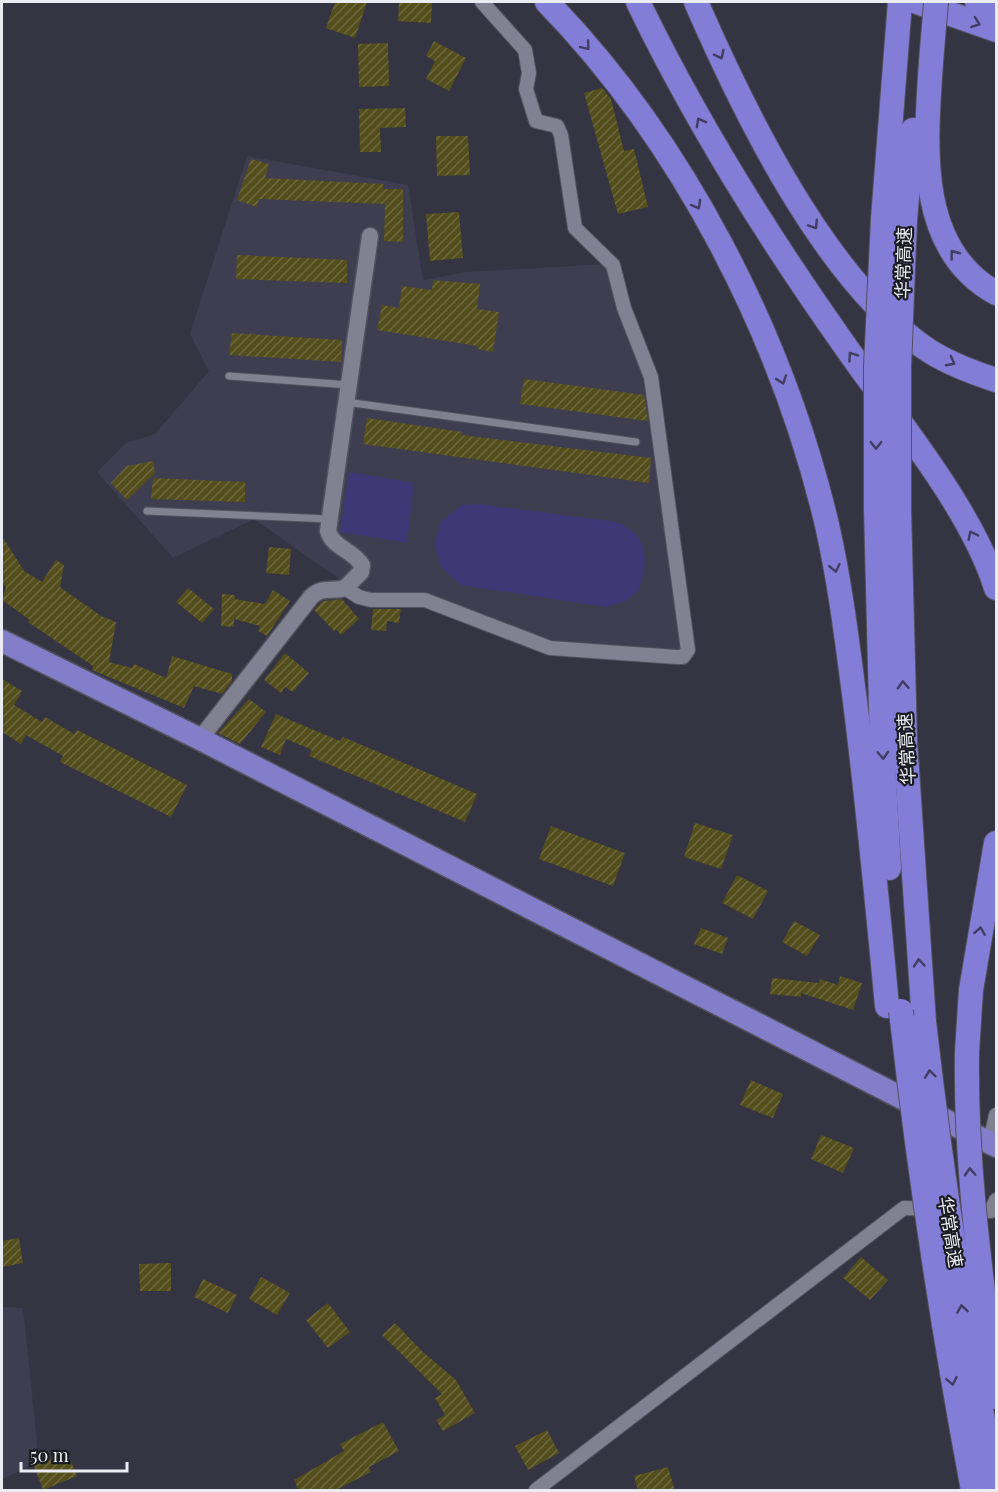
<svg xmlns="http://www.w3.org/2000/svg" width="998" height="1492" viewBox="0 0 998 1492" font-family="'Playfair Display','Noto Sans SC',serif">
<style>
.built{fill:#3f3e51}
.grass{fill:#3e3876}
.building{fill:url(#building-hatch)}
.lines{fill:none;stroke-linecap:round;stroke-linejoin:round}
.service-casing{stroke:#52515d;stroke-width:9}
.minor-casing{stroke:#52515d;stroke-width:16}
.tertiary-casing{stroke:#52515d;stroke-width:19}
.trunk-casing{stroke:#52515d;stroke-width:25}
.motorway-casing{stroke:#52515d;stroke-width:26}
.service{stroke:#818192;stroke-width:7}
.minor{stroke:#818192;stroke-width:14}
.tertiary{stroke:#818192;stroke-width:16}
.trunk{stroke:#827ec9;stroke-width:22}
.motorway{stroke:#827dd7;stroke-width:24}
.motorway-bridge-casing{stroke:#52515d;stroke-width:26;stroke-linecap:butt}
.motorway-bridge{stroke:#827dd7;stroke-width:24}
.oneway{stroke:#403e62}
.labels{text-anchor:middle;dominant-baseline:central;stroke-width:4.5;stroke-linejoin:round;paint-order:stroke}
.street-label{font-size:18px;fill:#ebebf4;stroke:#1c1c23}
</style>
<defs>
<pattern id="building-hatch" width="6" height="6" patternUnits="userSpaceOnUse" patternTransform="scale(1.5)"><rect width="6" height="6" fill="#544e1d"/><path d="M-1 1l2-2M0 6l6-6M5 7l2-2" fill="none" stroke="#6d683e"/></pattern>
</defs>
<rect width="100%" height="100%" fill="#343442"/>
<g class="built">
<polygon points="247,156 408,185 423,280 467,272 606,264 649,386 685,651 547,645 426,598 365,597 254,519 173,558 97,472 126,443 155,434 209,371 190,334"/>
<polygon points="2,1307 23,1308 39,1462 2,1479"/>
</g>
<g class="grass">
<polygon points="349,472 414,483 407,543 340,532"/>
<path d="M479,504L617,522C649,536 649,561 638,591L625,601L607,607L461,585L441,567L435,544L441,521L462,505Z"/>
</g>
<g class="building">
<polygon points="335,2 367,2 355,38 326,28"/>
<polygon points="399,2 432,2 431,23 398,21"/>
<polygon points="434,41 466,58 449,91 426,79 435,61 426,56"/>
<polygon points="388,43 389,86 359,87 358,44"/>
<polygon points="602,88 611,99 624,151 634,149 648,207 618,214 584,93"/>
<polygon points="405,108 406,127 380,128 381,152 360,152 359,109"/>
<polygon points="436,136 468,136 470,175 437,176"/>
<polygon points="251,159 269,164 265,178 383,184 383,189 403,189 403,242 384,241 385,204 259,199 257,207 237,200"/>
<polygon points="459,212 463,258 430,261 426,214"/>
<polygon points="237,255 347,260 347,283 236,279"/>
<polygon points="433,280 480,284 477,309 499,312 493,352 478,349 478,346 377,330 382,305 399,308 402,286 432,290"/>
<polygon points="232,333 342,340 341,362 229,355"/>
<polygon points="524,379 644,395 648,421 520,404"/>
<polygon points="367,418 462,432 461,435 651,458 649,483 363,444"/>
<polygon points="153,461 155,473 127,500 111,483 127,466"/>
<polygon points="153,478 245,482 245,502 151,499"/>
<polygon points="2,536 24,571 42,582 56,560 64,565 60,587 101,616 116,622 109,662 132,668 134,664 166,678 172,656 232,674 232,681 222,694 194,686 184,708 92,670 93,666 28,622 30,620 2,600 6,587 2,584"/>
<polygon points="269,547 291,549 289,575 266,573"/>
<polygon points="188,588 214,609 202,623 176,602"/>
<polygon points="273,590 290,601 267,636 258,631 260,626 234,619 234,627 221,626 222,594 235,595 235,599 265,604"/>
<polygon points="342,599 359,619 341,635 336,629 334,631 314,610 323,601"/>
<polygon points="373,609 401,609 399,623 387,621 386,631 371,630"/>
<polygon points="285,653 309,673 293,692 285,687 281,693 264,680"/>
<polygon points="2,679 22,691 14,705 42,722 45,717 74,734 77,730 187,785 171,817 60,762 63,756 26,735 21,744 2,732"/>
<polygon points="249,699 266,712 240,744 218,733"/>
<polygon points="276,714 340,741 343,737 477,794 465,822 309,756 312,750 286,739 280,755 261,747"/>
<polygon points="695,823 733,835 721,869 684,857"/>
<polygon points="551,826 625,853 613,886 539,859"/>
<polygon points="737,875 768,891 753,919 722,903"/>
<polygon points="794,921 820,935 807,956 782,942"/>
<polygon points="701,928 728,938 722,954 694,944"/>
<polygon points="840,976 862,983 853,1010 801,993 801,997 770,994 772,978 819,983 820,979 838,985"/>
<polygon points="751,1080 783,1094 773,1118 740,1105"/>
<polygon points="821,1135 854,1148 843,1173 811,1159"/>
<polygon points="19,1238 23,1263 2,1267 2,1241"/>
<polygon points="861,1257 888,1280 870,1300 843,1278"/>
<polygon points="171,1263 171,1291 140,1291 139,1264"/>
<polygon points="261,1277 290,1293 277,1315 249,1299"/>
<polygon points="203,1279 237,1295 228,1313 194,1297"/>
<polygon points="328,1303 350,1332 328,1348 306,1320"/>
<polygon points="395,1323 423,1352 456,1380 475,1413 443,1431 436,1420 445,1415 435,1398 442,1394 382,1335"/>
<polygon points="383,1422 399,1451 369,1467 371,1472 334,1491 299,1491 294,1480 344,1451 340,1444"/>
<polygon points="547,1430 559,1453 528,1470 515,1446"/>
<polygon points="67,1452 77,1476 43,1490 34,1466"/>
<polygon points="668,1467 675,1491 638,1491 634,1476"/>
</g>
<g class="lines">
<g class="service-casing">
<g id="service">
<polyline points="229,376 349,385"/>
<polyline points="346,402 636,442"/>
<polyline points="147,511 329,519"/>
</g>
</g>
<g class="minor-casing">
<g id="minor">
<polyline points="345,588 359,597 371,600 425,600 550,648 676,657 683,657 688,650 651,377 624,308 613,265 575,228 561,135 557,126 536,121 526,89 529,73 525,50 482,2"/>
<polyline points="992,1147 990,1142 996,1115"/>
<polyline points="536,1490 904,1208 991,1211 996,1200"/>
</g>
</g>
<g class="tertiary-casing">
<path id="tertiary" d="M200,739L311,597C322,586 331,592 345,588L361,572L362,565C353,550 333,548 328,531L370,236"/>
</g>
<g class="trunk-casing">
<polyline id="trunk" points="2,641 200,739 996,1146"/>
</g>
<g class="motorway-casing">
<g id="motorway">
<path d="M547,2C683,142 782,335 827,525C839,578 846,632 853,686C867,793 877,899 887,1006"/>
<path d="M638,2C696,122 766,234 843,343C892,414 971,507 996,588"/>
<path d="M696,2C744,112 823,275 922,346C944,362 971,372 996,380"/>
<polyline points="917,2 996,30"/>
<polyline points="977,2 996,7"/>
<path d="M931,62C926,141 914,248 996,293"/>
<polyline points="883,219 900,2"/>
<polyline points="905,220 913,130"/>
<polyline points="876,508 882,746 889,868"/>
<polyline points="899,508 905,740 924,1022"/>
<polyline points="967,1052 971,990 996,843"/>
</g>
</g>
<use href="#service" class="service"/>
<use href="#minor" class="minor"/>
<use href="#tertiary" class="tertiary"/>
<use href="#trunk" class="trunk"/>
<use href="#motorway" class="motorway"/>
<g class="motorway-bridge-casing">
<g id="motorway-bridge">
<polyline points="931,62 936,2"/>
<polyline points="876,508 876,366 883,219"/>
<polyline points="899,508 899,367 905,220"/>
<path d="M901,1011C919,1172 943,1331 973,1490"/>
<path d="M924,1022C942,1179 966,1335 996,1490"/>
<path d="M967,1052C965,1168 982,1282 996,1397"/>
</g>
</g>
<use href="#motorway-bridge" class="motorway-bridge"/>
</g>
<defs><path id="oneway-chevron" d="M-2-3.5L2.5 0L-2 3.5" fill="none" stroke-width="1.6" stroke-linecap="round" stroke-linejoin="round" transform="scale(1.5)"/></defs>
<g class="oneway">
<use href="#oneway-chevron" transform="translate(976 23) rotate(20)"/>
<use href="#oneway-chevron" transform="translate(586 46) rotate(50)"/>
<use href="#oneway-chevron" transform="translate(720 55) rotate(64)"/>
<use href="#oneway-chevron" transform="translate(700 122) rotate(-118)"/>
<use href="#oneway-chevron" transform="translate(697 205) rotate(61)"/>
<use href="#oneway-chevron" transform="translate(814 225) rotate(57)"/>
<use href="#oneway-chevron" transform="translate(954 254) rotate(-127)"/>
<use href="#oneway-chevron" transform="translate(852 356) rotate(-125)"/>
<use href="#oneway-chevron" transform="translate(951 362) rotate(28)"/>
<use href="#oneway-chevron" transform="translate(782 380) rotate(71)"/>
<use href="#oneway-chevron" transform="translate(876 445) rotate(90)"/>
<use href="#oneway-chevron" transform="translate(972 535) rotate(-116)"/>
<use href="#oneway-chevron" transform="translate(835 568) rotate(79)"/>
<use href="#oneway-chevron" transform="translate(903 685) rotate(-92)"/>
<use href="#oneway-chevron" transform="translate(883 755) rotate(87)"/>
<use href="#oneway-chevron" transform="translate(980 931) rotate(-81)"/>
<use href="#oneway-chevron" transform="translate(919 963) rotate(-95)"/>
<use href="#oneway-chevron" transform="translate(930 1074) rotate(-97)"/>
<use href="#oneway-chevron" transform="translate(970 1172) rotate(-93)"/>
<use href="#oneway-chevron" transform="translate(962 1309) rotate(-99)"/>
<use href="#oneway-chevron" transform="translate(952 1381) rotate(79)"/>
</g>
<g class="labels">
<g class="street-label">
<text transform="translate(903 263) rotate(-88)">华常高速</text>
<text transform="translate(906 749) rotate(-93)">华常高速</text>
<text transform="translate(951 1232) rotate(81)">华常高速</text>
</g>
</g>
<rect width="998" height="1492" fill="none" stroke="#ebebf4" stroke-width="6"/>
<path d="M21 1462v9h106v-9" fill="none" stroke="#ebebf4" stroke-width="3"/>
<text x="30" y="1462" font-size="18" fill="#ebebf4" stroke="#1c1c23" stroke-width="4.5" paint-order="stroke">50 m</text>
</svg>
